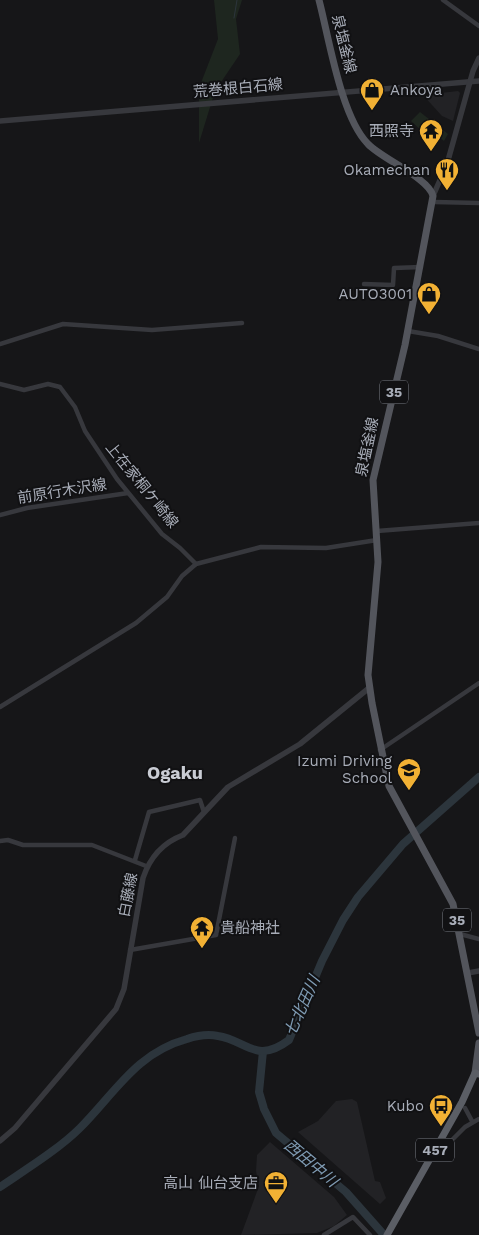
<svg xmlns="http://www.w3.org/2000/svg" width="479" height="1235" viewBox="0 0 479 1235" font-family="'Work Sans','Noto Sans JP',sans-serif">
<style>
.built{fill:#222225}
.green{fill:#1e261f}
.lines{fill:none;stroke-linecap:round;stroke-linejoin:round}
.stream{stroke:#2c353c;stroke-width:1}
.river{stroke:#2c353c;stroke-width:8}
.minor{stroke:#37383d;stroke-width:4.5}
.tertiary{stroke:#37383d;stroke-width:5.5}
.primary{stroke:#53555c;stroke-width:7}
.trunk{stroke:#5b5e65;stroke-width:7}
.labels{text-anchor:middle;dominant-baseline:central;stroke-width:4;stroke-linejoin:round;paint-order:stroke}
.shield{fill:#111113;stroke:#7b7e86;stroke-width:1}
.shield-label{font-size:14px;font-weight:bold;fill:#a8adb8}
.street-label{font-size:15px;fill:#a8adb8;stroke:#111113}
.poi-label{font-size:15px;fill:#a8adb8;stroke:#111113;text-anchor:end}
.water-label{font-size:16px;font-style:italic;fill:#7f9bb3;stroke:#111113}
.quarter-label{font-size:18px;font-weight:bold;fill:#c9ccd4;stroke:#111113}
</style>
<rect width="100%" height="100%" fill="#161618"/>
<g class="built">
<polygon points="458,91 460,93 453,121 442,116 423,95"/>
<polygon points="352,1099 357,1102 375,1181 380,1182 386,1198 380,1204 298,1132 318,1121 336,1101"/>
<polygon points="270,1142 334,1197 347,1215 334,1226 317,1233 241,1235 259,1186 256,1171 257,1155"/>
</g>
<g class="green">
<polygon points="214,0 242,0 236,19 240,54 215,91 199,143 199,88 218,39"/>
<polygon points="420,112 448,134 444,141 433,131 429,134 425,130 423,132 411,121"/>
</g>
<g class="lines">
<polyline class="stream" points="234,18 237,0"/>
<g class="river">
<polyline points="263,1051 259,1092 264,1109 276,1133 346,1192 384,1235"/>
<path d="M0,1187C25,1170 59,1149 80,1128C115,1093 136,1053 187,1039C196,1036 208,1034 218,1036C246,1040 256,1065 289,1040L322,961L343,920L358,897L403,844L479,777"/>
</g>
<g class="minor">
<polyline points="443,0 479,26"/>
<polyline points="434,202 479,203"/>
<polyline points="364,284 393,285 394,268 421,267"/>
<polyline points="408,331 438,336 479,349"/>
<polyline points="0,344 63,324 152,330 242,323"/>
<polyline points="0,384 24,390 48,384 60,387 75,407 85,431 117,479 162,534 180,548 196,564 261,547 326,548 377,540"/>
<polyline points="0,515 27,508 128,493"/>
<polyline points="377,531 479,523"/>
<polyline points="0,707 136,623 167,597 182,576 196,564"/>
<polyline points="380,750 479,683"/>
<polyline points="0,841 8,840 23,845 92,845 146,866"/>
<polyline points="135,860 149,812 200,800 204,812"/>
<polyline points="460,934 479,939"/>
<polyline points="130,950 216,935 235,838"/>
<polyline points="465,1108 472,1121"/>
<polyline points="437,1148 443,1149 465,1127 479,1119"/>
<polyline points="324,1235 353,1217 370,1235"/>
</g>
<g class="tertiary">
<polyline points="0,121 479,81"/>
<polyline points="433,196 447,164 473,71 479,58"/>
<polyline points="468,973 479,971"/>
<path d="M0,1141L15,1128L116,1009L124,989L143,878C150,857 162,843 183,835L228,787L300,744L369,688"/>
</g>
<g class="primary">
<path d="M319,0C329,38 341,117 368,144C382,159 429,178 433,196L405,345L373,480L378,562L368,675L372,703L389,786L453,904L479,1033"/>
<polyline points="475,1073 479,1043"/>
</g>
<polyline class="trunk" points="387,1235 462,1102 475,1073 479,1074"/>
</g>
<defs>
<g id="shop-pin" transform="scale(1.25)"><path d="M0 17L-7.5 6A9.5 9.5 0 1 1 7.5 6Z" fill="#f2b134" stroke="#111113"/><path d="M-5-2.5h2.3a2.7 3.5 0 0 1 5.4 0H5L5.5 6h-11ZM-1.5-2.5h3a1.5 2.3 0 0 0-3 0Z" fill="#111"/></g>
<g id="temple-pin" transform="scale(1.25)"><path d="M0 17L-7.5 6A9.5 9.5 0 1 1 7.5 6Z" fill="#f2b134" stroke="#111113"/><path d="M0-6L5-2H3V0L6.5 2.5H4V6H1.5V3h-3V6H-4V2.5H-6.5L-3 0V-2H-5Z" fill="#111"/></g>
<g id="restaurant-pin" transform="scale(1.25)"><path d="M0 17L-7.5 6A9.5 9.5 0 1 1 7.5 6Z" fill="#f2b134" stroke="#111113"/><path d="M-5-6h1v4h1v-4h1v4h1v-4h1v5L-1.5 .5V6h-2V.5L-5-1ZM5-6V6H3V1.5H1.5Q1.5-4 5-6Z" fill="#111"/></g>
<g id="school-pin" transform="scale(1.25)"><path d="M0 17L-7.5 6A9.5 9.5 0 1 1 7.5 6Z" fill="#f2b134" stroke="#111113"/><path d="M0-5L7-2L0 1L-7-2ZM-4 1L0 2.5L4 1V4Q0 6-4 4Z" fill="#111"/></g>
<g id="bus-pin" transform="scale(1.25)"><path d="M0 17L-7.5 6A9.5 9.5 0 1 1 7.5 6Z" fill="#f2b134" stroke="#111113"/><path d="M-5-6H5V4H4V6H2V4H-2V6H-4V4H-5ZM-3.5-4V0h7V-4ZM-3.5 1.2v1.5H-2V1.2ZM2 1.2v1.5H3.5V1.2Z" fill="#111"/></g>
<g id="office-pin" transform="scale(1.25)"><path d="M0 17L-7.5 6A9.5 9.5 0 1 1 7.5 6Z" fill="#f2b134" stroke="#111113"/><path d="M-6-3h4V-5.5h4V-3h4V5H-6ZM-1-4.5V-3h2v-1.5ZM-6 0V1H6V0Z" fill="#111"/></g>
</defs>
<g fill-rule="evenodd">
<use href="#shop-pin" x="372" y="90"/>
<use href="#temple-pin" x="431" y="131"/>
<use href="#restaurant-pin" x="447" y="170"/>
<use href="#shop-pin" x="429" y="294"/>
<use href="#school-pin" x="409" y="770"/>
<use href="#temple-pin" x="202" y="928"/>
<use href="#bus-pin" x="441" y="1106"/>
<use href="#office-pin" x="276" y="1183"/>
</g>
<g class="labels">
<g class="shield">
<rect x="380" y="380.5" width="28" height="23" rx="4"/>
<rect x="443" y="908.5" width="28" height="23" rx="4"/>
<rect x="416" y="1138.5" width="38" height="23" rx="4"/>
</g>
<g class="shield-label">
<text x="394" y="392">35</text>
<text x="457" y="920">35</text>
<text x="435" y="1150">457</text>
</g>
<g class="street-label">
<text transform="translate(344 44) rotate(76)">泉塩釜線</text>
<text transform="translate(238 88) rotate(-5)">荒巻根白石線</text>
<text transform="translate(367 447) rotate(-78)">泉塩釜線</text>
<text transform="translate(142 485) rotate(51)">上在家桐ケ崎線</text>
<text transform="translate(62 491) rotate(-9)">前原行木沢線</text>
<text transform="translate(128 895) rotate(-79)">白藤線</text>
</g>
<g class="poi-label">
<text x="390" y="90" text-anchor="start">Ankoya</text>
<text x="414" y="131">西照寺</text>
<text x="430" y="170">Okamechan</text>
<text x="412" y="294">AUTO3001</text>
<text x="392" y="761">Izumi Driving<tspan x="392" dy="17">School</tspan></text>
<text x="220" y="928" text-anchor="start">貴船神社</text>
<text x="424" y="1106">Kubo</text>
<text x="258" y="1183">高山 仙台支店</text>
</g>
<g class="water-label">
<text transform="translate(302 1006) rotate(-66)">七北田川</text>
<text transform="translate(311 1163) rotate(40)">西田中川</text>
</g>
<g class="quarter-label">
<text x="175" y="772">Ogaku</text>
</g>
</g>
</svg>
